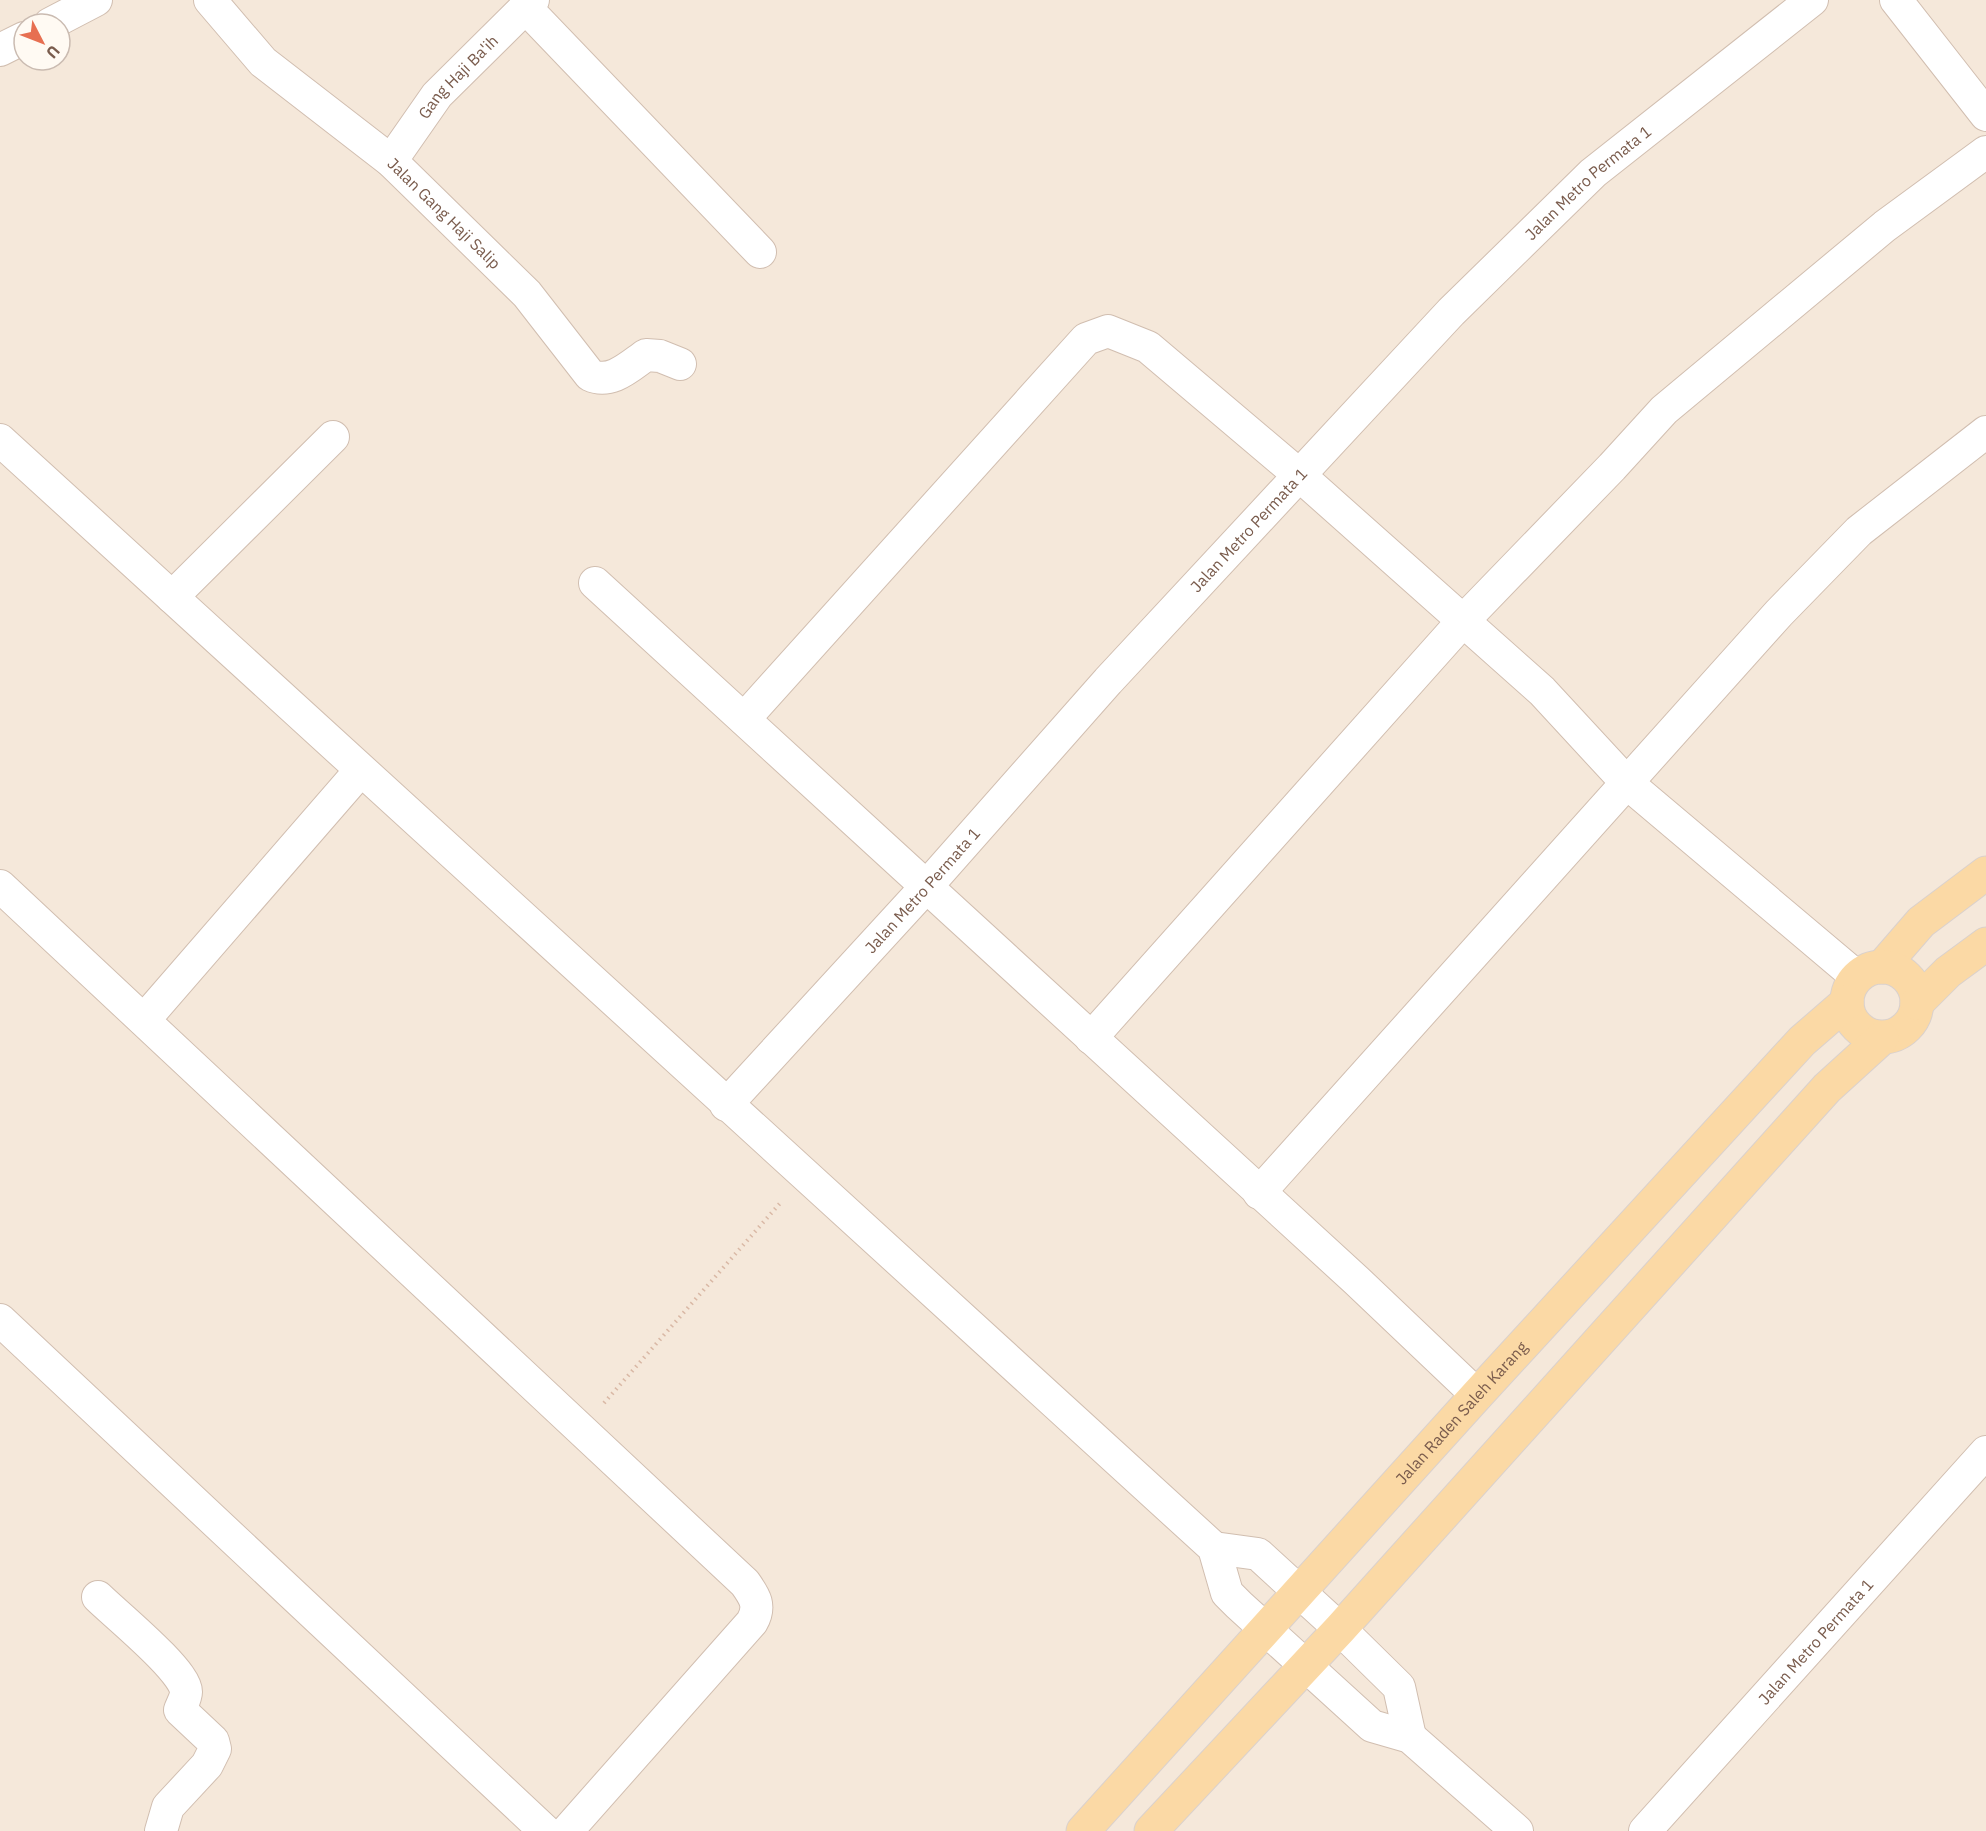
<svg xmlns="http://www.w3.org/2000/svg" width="1986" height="1831" viewBox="0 0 1986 1831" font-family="'IBM Plex Sans',sans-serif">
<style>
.residential{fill:#f5e8da;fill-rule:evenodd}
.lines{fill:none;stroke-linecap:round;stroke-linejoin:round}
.minor-casing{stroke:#d1beb0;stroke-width:34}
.primary-casing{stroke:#dad1cd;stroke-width:35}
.path{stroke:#d9b8a5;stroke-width:4;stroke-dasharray:1.5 4.5;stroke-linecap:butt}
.minor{stroke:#fff;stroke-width:32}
.primary{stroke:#fbd9a5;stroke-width:33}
.labels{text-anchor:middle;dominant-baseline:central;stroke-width:4.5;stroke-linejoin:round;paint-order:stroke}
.street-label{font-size:16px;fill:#7a5c4d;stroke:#fffaf3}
</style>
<rect width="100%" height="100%" fill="#fdf6ec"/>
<path class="residential" d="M0,0H1986V1831H0ZM24,24H60V60H24Z"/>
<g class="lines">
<g class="minor-casing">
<g id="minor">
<path id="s1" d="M210,0L263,62L391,161L527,294L590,375C611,385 630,366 646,355L660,356L680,364"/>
<polyline points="1896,0 1986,115"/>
<polyline points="525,7 760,252"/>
<polyline points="50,24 96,0"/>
<polyline points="0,50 24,38"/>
<path id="s2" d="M391,161L437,95L533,0"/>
<polyline points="0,440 1214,1548 1227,1593 1239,1605 1372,1726 1410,1737 1517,1831"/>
<polyline points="595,583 1356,1280 1477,1395"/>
<polyline points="172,597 333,437"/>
<polyline points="744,719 1086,339 1108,331 1148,347 1298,474 1542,691 1627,783 1857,977"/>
<path d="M0,886L745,1583C755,1597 761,1606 752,1622L567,1831"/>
<polyline points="144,1020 360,771"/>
<polyline points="1091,1038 1462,622 1612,467 1664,410 1885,226 1986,152"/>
<path id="s3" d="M726,1105L926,887L1108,681L1451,312L1593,173L1812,0"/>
<polyline points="1259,1193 1779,613 1859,531 1986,432"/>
<polyline points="0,1320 545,1831"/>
<polyline points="1214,1548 1258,1554 1340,1629 1399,1687 1410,1737"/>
<path d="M98,1597C114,1613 187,1672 186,1692C186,1697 182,1705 180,1710L213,1741L215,1749L207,1765L168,1807L161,1831"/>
<path id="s4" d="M1645,1831L1986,1452"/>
</g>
</g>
<g class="primary-casing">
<g id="primary">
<polyline points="1882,967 1921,922 1986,873"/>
<circle cx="1882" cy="1002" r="35"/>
<polyline points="1917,1003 1948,972 1986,944"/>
<path id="s5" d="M1083,1831L1477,1395L1802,1041L1847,1002"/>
<polyline points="1151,1831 1340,1629 1827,1088 1882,1038"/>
</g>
</g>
<polyline class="path" points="604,1403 782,1201"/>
<use href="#minor" class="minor"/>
<use href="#primary" class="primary"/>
</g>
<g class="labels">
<g class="street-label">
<text stroke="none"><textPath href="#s2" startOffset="108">Gang Haji Ba'ih</textPath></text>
<text stroke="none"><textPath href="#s3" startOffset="1263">Jalan Metro Permata 1</textPath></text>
<text stroke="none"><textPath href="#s1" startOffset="318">Jalan Gang Haji Salip</textPath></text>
<text stroke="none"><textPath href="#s3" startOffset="777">Jalan Metro Permata 1</textPath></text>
<text stroke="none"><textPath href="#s3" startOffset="291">Jalan Metro Permata 1</textPath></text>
<text stroke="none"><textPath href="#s5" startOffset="564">Jalan Raden Saleh Karang</textPath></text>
<text stroke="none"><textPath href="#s4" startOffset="255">Jalan Metro Permata 1</textPath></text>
</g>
</g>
<g transform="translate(42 42) rotate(132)"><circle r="28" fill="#fffaf3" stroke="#cabbb1" stroke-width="1.5"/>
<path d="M0-4.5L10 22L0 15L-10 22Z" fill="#e76f51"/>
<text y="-9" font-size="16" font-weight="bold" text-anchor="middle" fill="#7a5c4d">U</text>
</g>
</svg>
